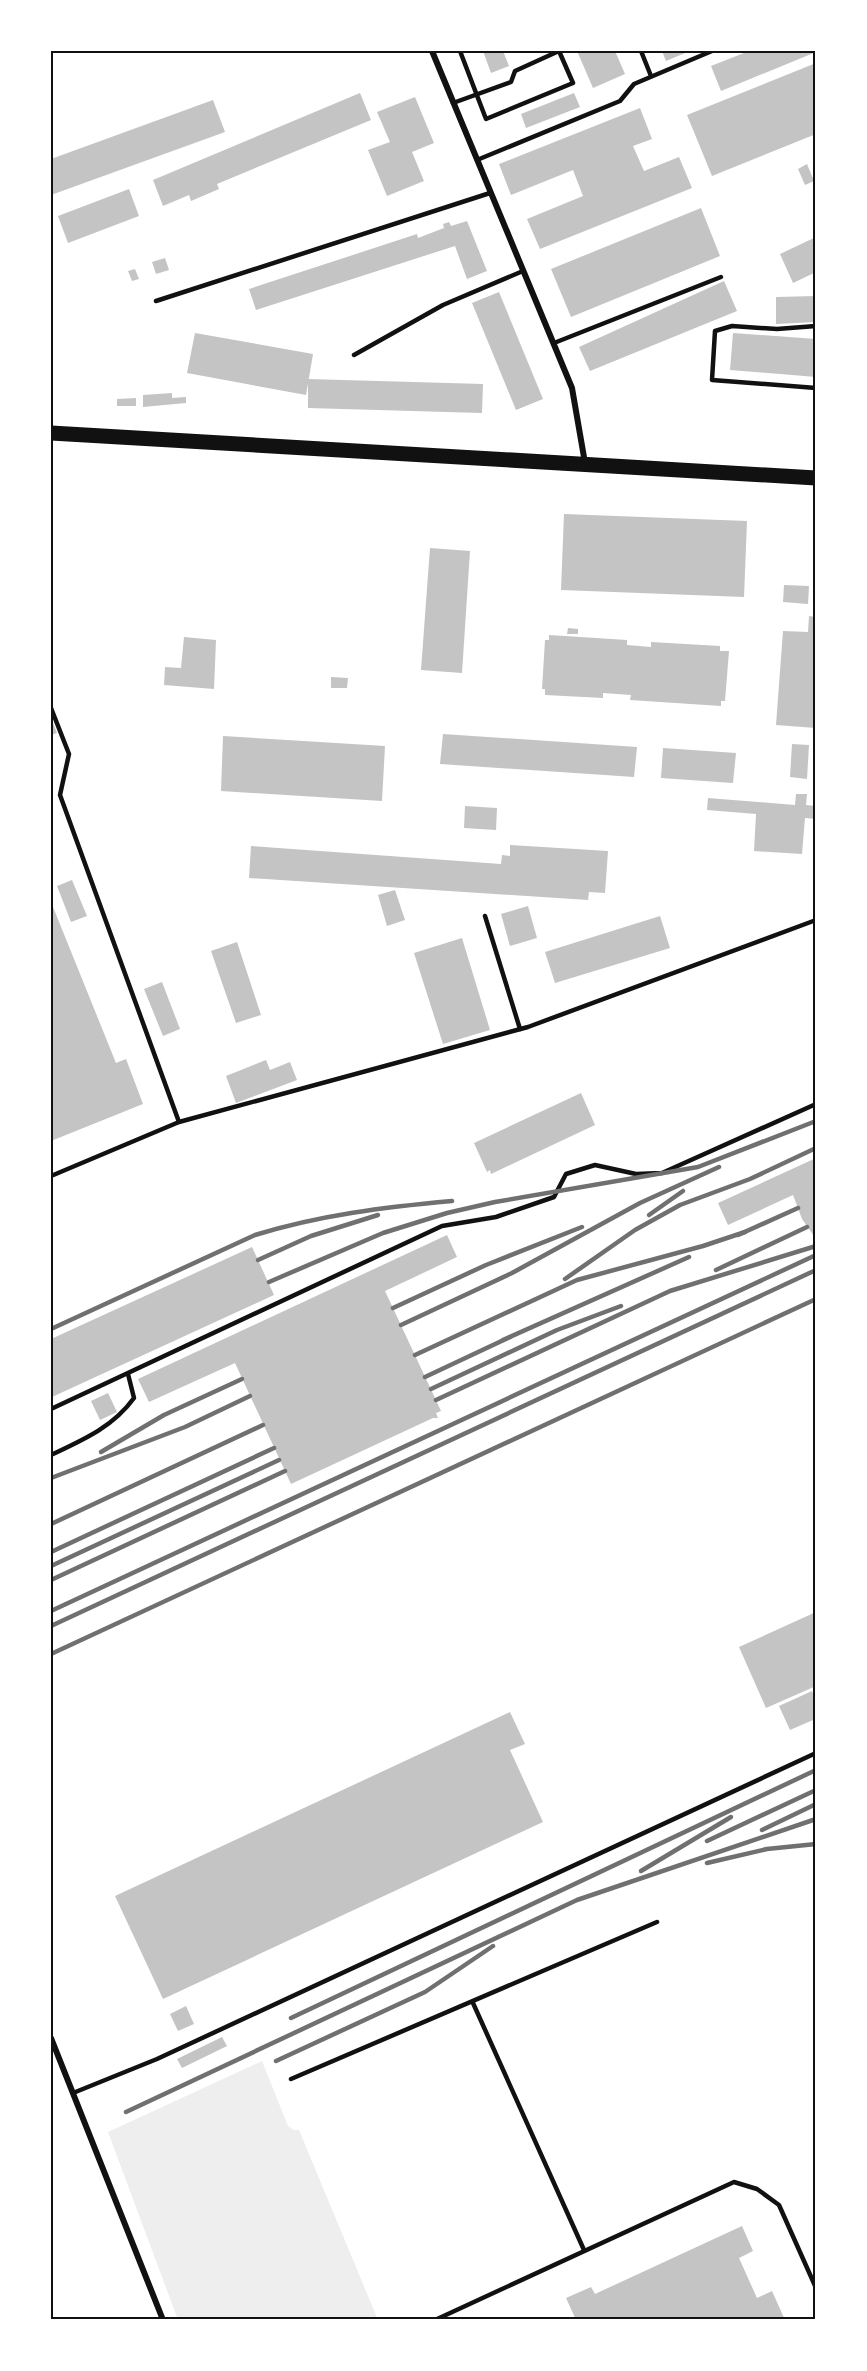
<svg xmlns="http://www.w3.org/2000/svg" width="867" height="2371" viewBox="0 0 867 2371" font-family="'Varela Round',sans-serif">
<style>
.green{fill:#eee}
.building{fill:#c4c4c4}
.lines{fill:none;stroke-linecap:round;stroke-linejoin:round}
.service{stroke:#111;stroke-width:4.5}
.minor{stroke:#111;stroke-width:6}
.primary{stroke:#111;stroke-width:15}
.rail{stroke:#707070;stroke-width:4.5}
.neatline{fill:none;stroke:#111;stroke-width:2}
</style>
<rect width="100%" height="100%" fill="#fff"/>
<polygon class="green" points="262,2061 288,2126 294,2130 299,2130 378,2320 178,2320 108,2132"/>
<g class="building">
<polygon points="483,51 503,51 509,66 491,73"/>
<polygon points="577,51 615,51 625,74 593,88"/>
<polygon points="662,51 690,51 666,61"/>
<polygon points="749,51 816,51 816,52 721,91 711,66"/>
<polygon points="816,63 816,134 712,176 687,115"/>
<polygon points="360,93 371,120 217,184 219,189 191,201 189,195 163,206 153,180"/>
<polygon points="574,93 580,107 526,128 521,114"/>
<polygon points="415,97 434,143 412,152 424,181 387,196 368,150 390,142 377,112"/>
<polygon points="213,100 225,132 51,195 51,159"/>
<polygon points="640,108 652,139 633,146 644,171 679,157 692,188 540,249 527,219 583,196 573,170 511,195 499,164"/>
<polygon points="807,164 814,181 805,185 798,169"/>
<polygon points="129,189 139,216 68,243 58,216"/>
<polygon points="701,208 720,256 571,317 551,269"/>
<polygon points="467,221 487,271 467,279 455,246 256,310 249,289 417,234 418,238 444,228 443,224 449,222 451,226"/>
<polygon points="816,237 816,272 793,283 780,254"/>
<polygon points="165,258 169,270 156,274 152,262"/>
<polygon points="135,269 139,279 132,281 128,271"/>
<polygon points="724,281 737,311 590,371 579,347"/>
<polygon points="499,292 543,399 516,410 472,303"/>
<polygon points="816,296 816,322 776,324 776,297"/>
<polygon points="195,333 313,354 306,395 187,373"/>
<polygon points="733,333 816,339 816,377 730,370"/>
<polygon points="308,379 483,384 482,413 308,408"/>
<polygon points="172,393 172,398 186,397 186,403 143,407 143,395"/>
<polygon points="136,398 136,406 117,406 117,399"/>
<polygon points="564,514 747,521 744,597 561,590"/>
<polygon points="430,548 470,551 462,673 421,670"/>
<polygon points="784,585 809,586 808,604 783,602"/>
<polygon points="809,616 816,617 816,728 776,725 783,631 808,632"/>
<polygon points="568,628 578,629 578,634 567,634"/>
<polygon points="549,635 627,640 627,645 651,647 651,642 720,646 720,651 729,651 725,701 721,701 721,706 630,700 631,695 603,693 603,698 545,695 545,689 542,689 545,640 549,640"/>
<polygon points="184,637 216,640 214,689 164,685 165,667 181,668"/>
<polygon points="331,677 348,678 347,688 331,688"/>
<polygon points="51,718 57,733 51,735"/>
<polygon points="443,734 637,747 634,777 440,764"/>
<polygon points="223,736 385,746 382,801 221,791"/>
<polygon points="792,744 809,745 807,779 790,777"/>
<polygon points="663,748 736,753 733,783 661,778"/>
<polygon points="796,794 807,794 806,805 816,806 816,819 805,818 802,854 754,851 756,814 707,810 708,798 795,805"/>
<polygon points="465,806 497,808 496,830 464,828"/>
<polygon points="510,845 608,851 605,893 589,892 588,900 249,878 251,846 501,864 502,855 510,856"/>
<polygon points="72,880 87,916 71,922 57,886"/>
<polygon points="395,890 405,920 387,926 378,895"/>
<polygon points="51,902 116,1063 126,1059 143,1104 51,1141"/>
<polygon points="528,906 537,938 510,946 501,914"/>
<polygon points="660,916 670,948 555,983 545,952"/>
<polygon points="462,938 490,1030 443,1044 414,953"/>
<polygon points="237,942 261,1015 236,1023 211,951"/>
<polygon points="162,982 180,1029 163,1036 144,989"/>
<polygon points="266,1060 270,1070 290,1062 297,1080 236,1103 226,1076"/>
<polygon points="581,1093 595,1125 491,1174 490,1170 487,1172 474,1143"/>
<polygon points="816,1158 816,1239 802,1219 793,1195 728,1225 718,1203"/>
<polygon points="447,1235 457,1257 385,1291 441,1411 436,1413 438,1418 433,1418 291,1484 235,1363 149,1402 138,1379"/>
<polygon points="252,1247 274,1295 52,1397 51,1339"/>
<polygon points="108,1393 117,1412 100,1420 91,1401"/>
<polygon points="816,1612 816,1686 766,1708 739,1647"/>
<polygon points="812,1691 816,1702 816,1726 813,1720 790,1730 779,1706"/>
<polygon points="510,1712 525,1744 510,1750 543,1822 163,1999 115,1896"/>
<polygon points="186,2006 194,2024 178,2031 170,2014"/>
<polygon points="222,2037 227,2046 182,2068 177,2059"/>
<polygon points="742,2226 753,2251 739,2258 757,2298 772,2291 785,2320 576,2320 566,2298 591,2287 595,2294"/>
</g>
<g class="lines">
<g class="service">
<polyline points="641,51 651,76"/>
<polyline points="453,103 511,82 515,71 559,51 573,83 486,119 460,51"/>
<polyline points="477,160 620,101 634,84 712,51"/>
<polyline points="156,301 490,193"/>
<polyline points="816,326 777,329 732,326 715,331 712,380 816,388"/>
<polyline points="554,343 721,277"/>
<polyline points="354,355 443,305 523,271"/>
<polyline points="51,708 69,754 60,795 179,1122"/>
<polyline points="485,916 520,1029"/>
<polyline points="51,1176 179,1122 528,1027 816,920"/>
<polyline points="51,1409 442,1226 496,1217 554,1197 566,1174 595,1165 636,1174 662,1173 816,1104"/>
<path d="M51,1455C83,1440 113,1427 134,1398L128,1374"/>
<polyline points="473,2003 584,2250"/>
<polyline points="291,2079 657,1922"/>
<polyline points="73,2093 157,2059 816,1753"/>
<polyline points="435,2320 734,2182 757,2189 779,2205 816,2288"/>
</g>
<g class="minor">
<polyline points="432,51 572,388 585,463"/>
<polyline points="51,2038 163,2320"/>
</g>
<polyline class="primary" points="51,433 816,478"/>
<g class="rail">
<polyline points="649,1215 683,1191"/>
<polyline points="738,1235 798,1208"/>
<polyline points="258,1260 311,1236 378,1215"/>
<polyline points="716,1270 807,1227"/>
<polyline points="565,1279 635,1230 680,1205 750,1179 816,1148"/>
<polyline points="269,1282 383,1233 447,1213 495,1202 698,1167 816,1121"/>
<polyline points="393,1308 486,1265 582,1227"/>
<polyline points="401,1325 512,1273 640,1203 719,1167"/>
<path d="M51,1329L255,1235C320,1215 385,1207 452,1201"/>
<polyline points="503,1340 689,1257"/>
<polyline points="415,1355 577,1280 703,1246 745,1232"/>
<polyline points="425,1377 510,1337"/>
<polyline points="431,1389 557,1330 621,1306"/>
<polyline points="436,1400 670,1291 816,1246"/>
<polyline points="101,1452 164,1415 242,1379"/>
<polyline points="51,1478 185,1427 250,1396"/>
<polyline points="51,1524 263,1425"/>
<polyline points="51,1552 274,1448"/>
<polyline points="51,1566 279,1460"/>
<polyline points="51,1580 285,1471"/>
<polyline points="51,1611 816,1255"/>
<polyline points="51,1626 816,1270"/>
<polyline points="51,1654 816,1299"/>
<polyline points="762,1830 816,1804"/>
<polyline points="707,1841 816,1790"/>
<polyline points="707,1863 767,1849 816,1844"/>
<polyline points="641,1871 731,1817"/>
<polyline points="291,2018 816,1770"/>
<polyline points="276,2061 425,1992 493,1946"/>
<polyline points="126,2112 577,1900 816,1819"/>
</g>
</g>
<rect width="867" height="2371" fill="none" stroke="#ffffff" stroke-width="105"/>
<rect x="52" y="52" width="762" height="2266" class="neatline"/>
</svg>
